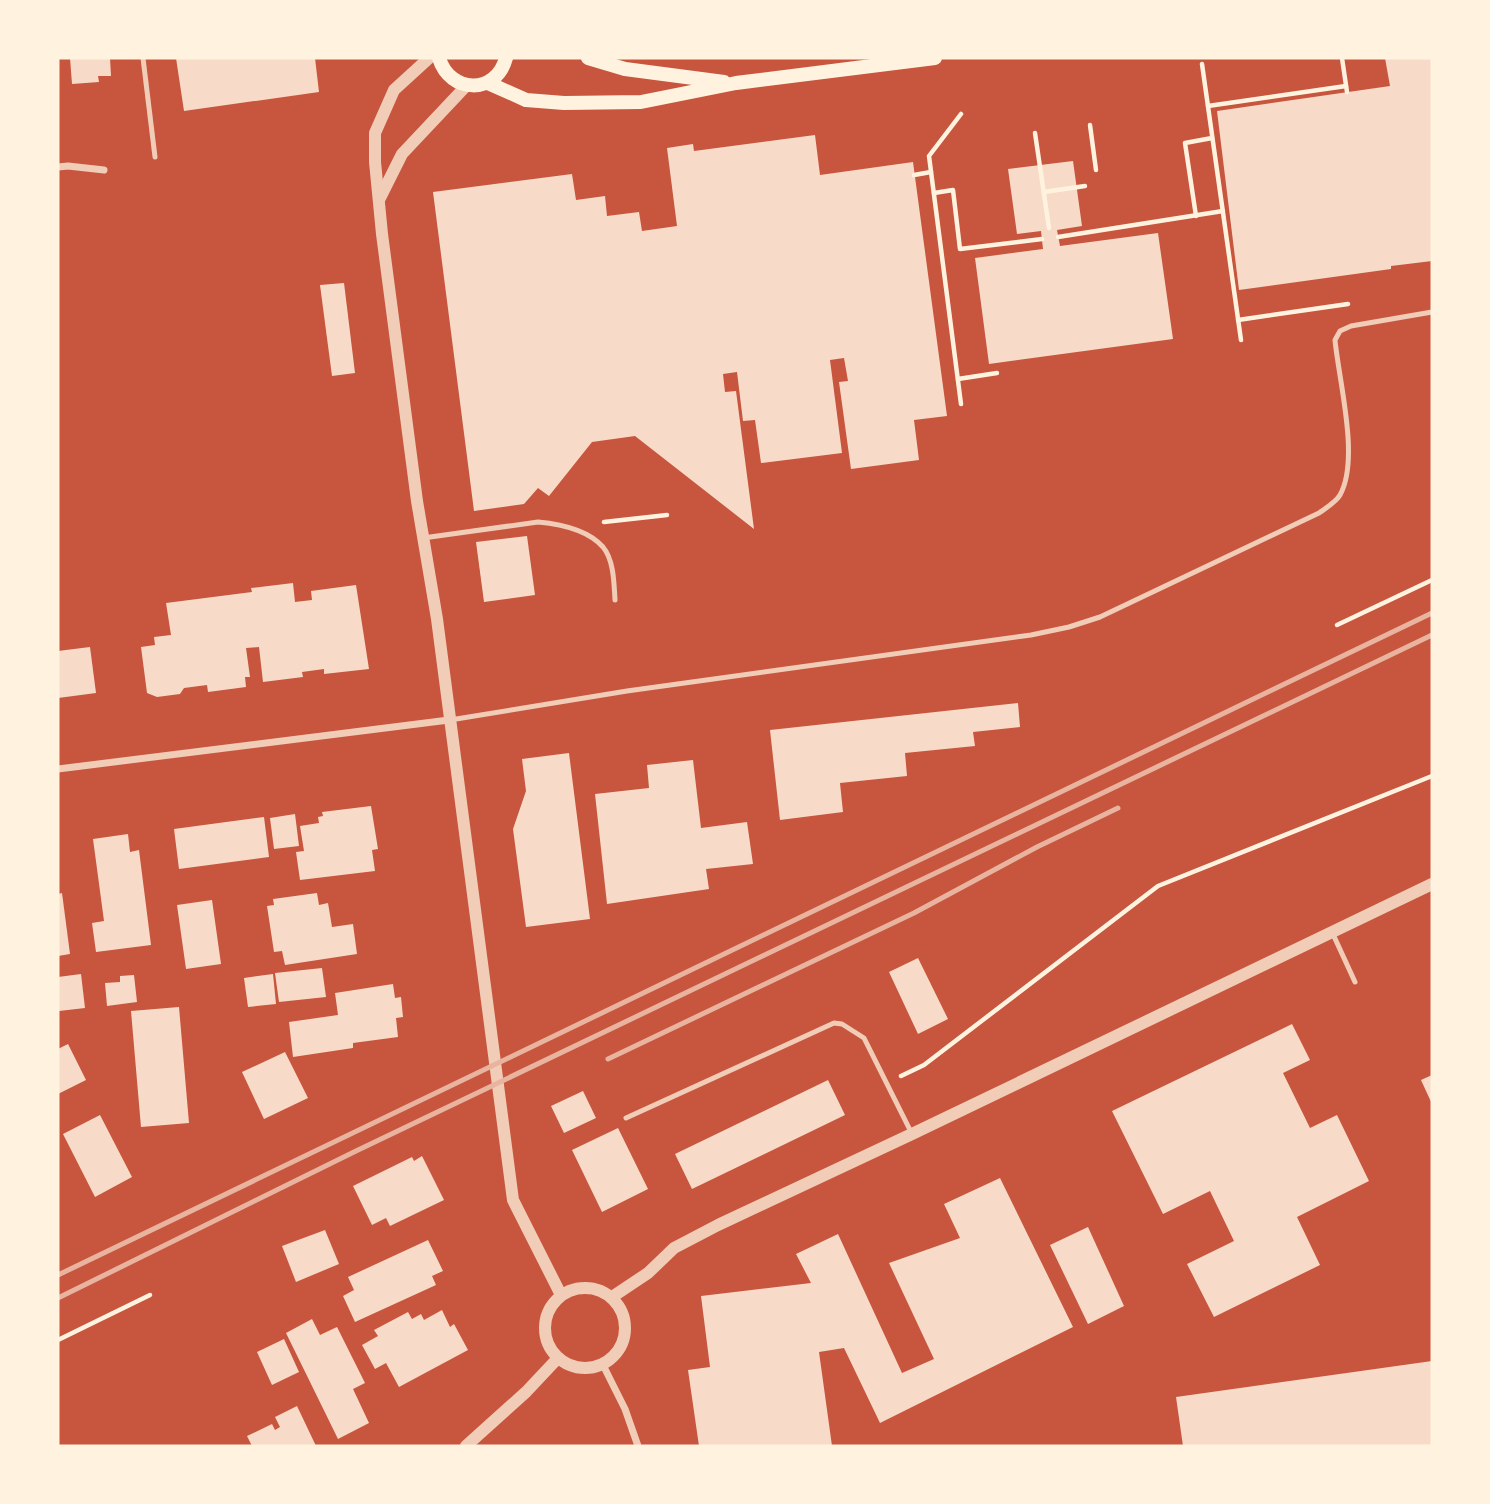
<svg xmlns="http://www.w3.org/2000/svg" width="1490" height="1504" viewBox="0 0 1490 1504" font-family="'Space Grotesk',sans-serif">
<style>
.building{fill:#f7dbc8}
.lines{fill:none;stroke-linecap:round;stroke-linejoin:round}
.path{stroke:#fff3e0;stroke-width:4.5}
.service{stroke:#f1ccb7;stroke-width:5}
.minor{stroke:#f1ccb7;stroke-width:7}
.tertiary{stroke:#f1ccb7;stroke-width:12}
.secondary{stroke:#fff3e0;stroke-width:14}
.rail{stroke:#e9b49f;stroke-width:5}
</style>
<rect width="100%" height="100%" fill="#c8553d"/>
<g class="building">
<polygon points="70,58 110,58 111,76 98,76 99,82 72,84"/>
<polygon points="176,58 315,58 319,92 184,111"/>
<polygon points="1385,58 1432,58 1432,261 1391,266 1391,269 1239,290 1217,111 1390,86"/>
<polygon points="815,135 820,175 913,162 947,416 914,420 919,460 851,469 839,382 848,381 844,358 830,360 842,453 761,463 755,420 743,421 737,372 723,374 725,392 736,391 754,529 635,436 592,442 549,496 538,488 524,504 474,511 433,192 572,174 576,200 605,196 607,216 639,212 642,231 677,226 667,148 693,144 694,151"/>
<polygon points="1073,161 1082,226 1057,230 1060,246 1158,233 1173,339 989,364 975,258 1043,249 1041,231 1017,234 1008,169"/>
<polygon points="344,283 355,373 332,376 320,285"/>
<polygon points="527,536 535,595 484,602 476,542"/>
<polygon points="293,583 295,602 312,600 311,591 356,585 369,669 324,674 324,669 302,672 303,677 263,682 259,647 246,648 250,677 245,677 246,687 208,692 207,685 184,688 180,694 157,697 147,693 141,647 155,645 154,637 171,635 166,603 252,592 251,588"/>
<polygon points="90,647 96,693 58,698 58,651"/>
<polygon points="1018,703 1020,727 973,732 975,746 905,753 907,776 840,783 843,812 780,820 770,730"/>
<polygon points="569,753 590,919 526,927 513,829 526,791 522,759"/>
<polygon points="693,760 701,828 747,822 753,864 706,869 709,889 607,904 595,794 649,788 647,765"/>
<polygon points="371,806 378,849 372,850 375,871 300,880 296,852 304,851 300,826 319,823 318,817 323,816 322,812"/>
<polygon points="295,814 299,846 274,849 270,818"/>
<polygon points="264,817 269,857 179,869 174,829"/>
<polygon points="128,834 130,852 139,850 151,945 96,952 92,923 104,921 93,839"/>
<polygon points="62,893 70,954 58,956 58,894"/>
<polygon points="317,893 319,905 328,903 332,927 353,924 357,954 285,965 282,951 274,952 267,906 274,905 273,899"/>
<polygon points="212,900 221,964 186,969 177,905"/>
<polygon points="918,958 948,1019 918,1034 889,972"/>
<polygon points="322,968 326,997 279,1002 275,973"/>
<polygon points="81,974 85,1008 59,1011 58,977"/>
<polygon points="273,974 276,1004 248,1007 244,978"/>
<polygon points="134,975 137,1002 107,1006 105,983 120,982 120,976"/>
<polygon points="393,984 395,998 401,997 403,1017 396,1018 398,1037 353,1043 353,1048 293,1057 289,1022 338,1015 335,993"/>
<polygon points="179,1007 189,1123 141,1127 131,1011"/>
<polygon points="1292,1024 1310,1060 1283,1073 1310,1128 1337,1115 1369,1181 1297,1217 1320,1265 1214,1317 1187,1264 1234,1241 1210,1191 1163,1214 1112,1111"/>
<polygon points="68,1044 86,1080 58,1094 58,1049"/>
<polygon points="285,1052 308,1098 264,1119 242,1072"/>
<polygon points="1432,1075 1432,1104 1421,1080"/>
<polygon points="828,1080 845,1115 692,1189 675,1154"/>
<polygon points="583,1091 596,1118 564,1133 551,1106"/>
<polygon points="100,1115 132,1177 95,1197 63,1134"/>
<polygon points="618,1128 648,1189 602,1212 572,1150"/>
<polygon points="422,1156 444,1200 390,1226 386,1218 372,1225 353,1186 412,1157 414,1161"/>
<polygon points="1000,1178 1073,1327 880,1423 844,1348 819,1352 832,1446 699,1446 688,1370 710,1367 701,1296 811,1283 796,1254 838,1234 902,1373 934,1359 889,1263 960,1238 944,1204"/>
<polygon points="1088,1227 1124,1306 1088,1324 1050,1245"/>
<polygon points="325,1230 339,1264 296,1282 282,1246"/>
<polygon points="428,1240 443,1271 432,1276 436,1285 355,1322 343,1296 354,1290 348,1277"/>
<polygon points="442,1310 450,1327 454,1324 468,1350 399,1387 386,1363 375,1369 362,1345 378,1336 374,1330 408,1312 412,1319 421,1314 424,1320"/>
<polygon points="312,1319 320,1335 337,1327 365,1383 353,1389 369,1423 338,1439 286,1333"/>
<polygon points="284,1339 299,1372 272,1385 257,1352"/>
<polygon points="1432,1361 1432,1446 1183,1446 1176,1397"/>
<polygon points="297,1406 316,1446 252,1446 247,1436 272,1424 275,1430 280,1427 275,1417"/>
</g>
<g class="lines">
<g class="path">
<polyline points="1342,58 1347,92"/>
<polyline points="1202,64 1241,340"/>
<polyline points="1208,106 1346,86"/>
<polyline points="961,114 929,156 961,404"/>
<polyline points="1090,125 1096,170"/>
<polyline points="1035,133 1049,228"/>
<polyline points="914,175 931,172"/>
<polyline points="1044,192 1085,186"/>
<polyline points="934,193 953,190 960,249 1042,239"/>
<polyline points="1196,216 1185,143 1212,138"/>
<polyline points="1058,237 1223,211"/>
<polyline points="1238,320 1348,304"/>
<polyline points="958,379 997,373"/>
<polyline points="604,522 667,515"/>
<polyline points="1337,625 1432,580"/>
<polyline points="901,1076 924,1065 1158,886 1432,776"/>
<polyline points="58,1340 150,1295"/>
</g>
<g class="service">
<polyline points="143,58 155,157"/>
<path d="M423,538L538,522C560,524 587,529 603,547C614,560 614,584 615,600"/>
<path d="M450,720L627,691L1031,635L1069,627L1100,617L1319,513C1326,508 1336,502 1340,495C1360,459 1339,382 1335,340L1340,331L1351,326L1432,312"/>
<polyline points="1332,932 1355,982"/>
<polyline points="626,1118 834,1023 842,1024 864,1038 912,1134"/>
</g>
<g class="minor">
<polyline points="58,167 68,166 104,170"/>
<polyline points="58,769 449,720"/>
<polyline points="603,1365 625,1409 638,1446"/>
</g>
<g class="tertiary">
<polyline points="429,58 394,90 375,133 375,162 382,234 417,501 437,619 513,1200 561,1295"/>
<polyline points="380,198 402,154 467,85"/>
<circle cx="585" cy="1328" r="40"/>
<polyline points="612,1297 648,1273 674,1248 718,1225 912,1134 1432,884"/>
<polyline points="466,1446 526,1392 558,1358"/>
</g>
<g class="secondary">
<path d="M439,58C450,94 496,95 506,58"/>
<polyline points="588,58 625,69 724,82"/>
<polyline points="488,83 526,100 564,103 641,102 736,83 935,58"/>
</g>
<g class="rail">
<polyline points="608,1059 914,913 1037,847 1118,808"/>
<polyline points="58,1275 1432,613"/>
<polyline points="58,1298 356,1151 1432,635"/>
</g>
</g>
<rect width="1490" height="1504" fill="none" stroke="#fff3e0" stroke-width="119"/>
</svg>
